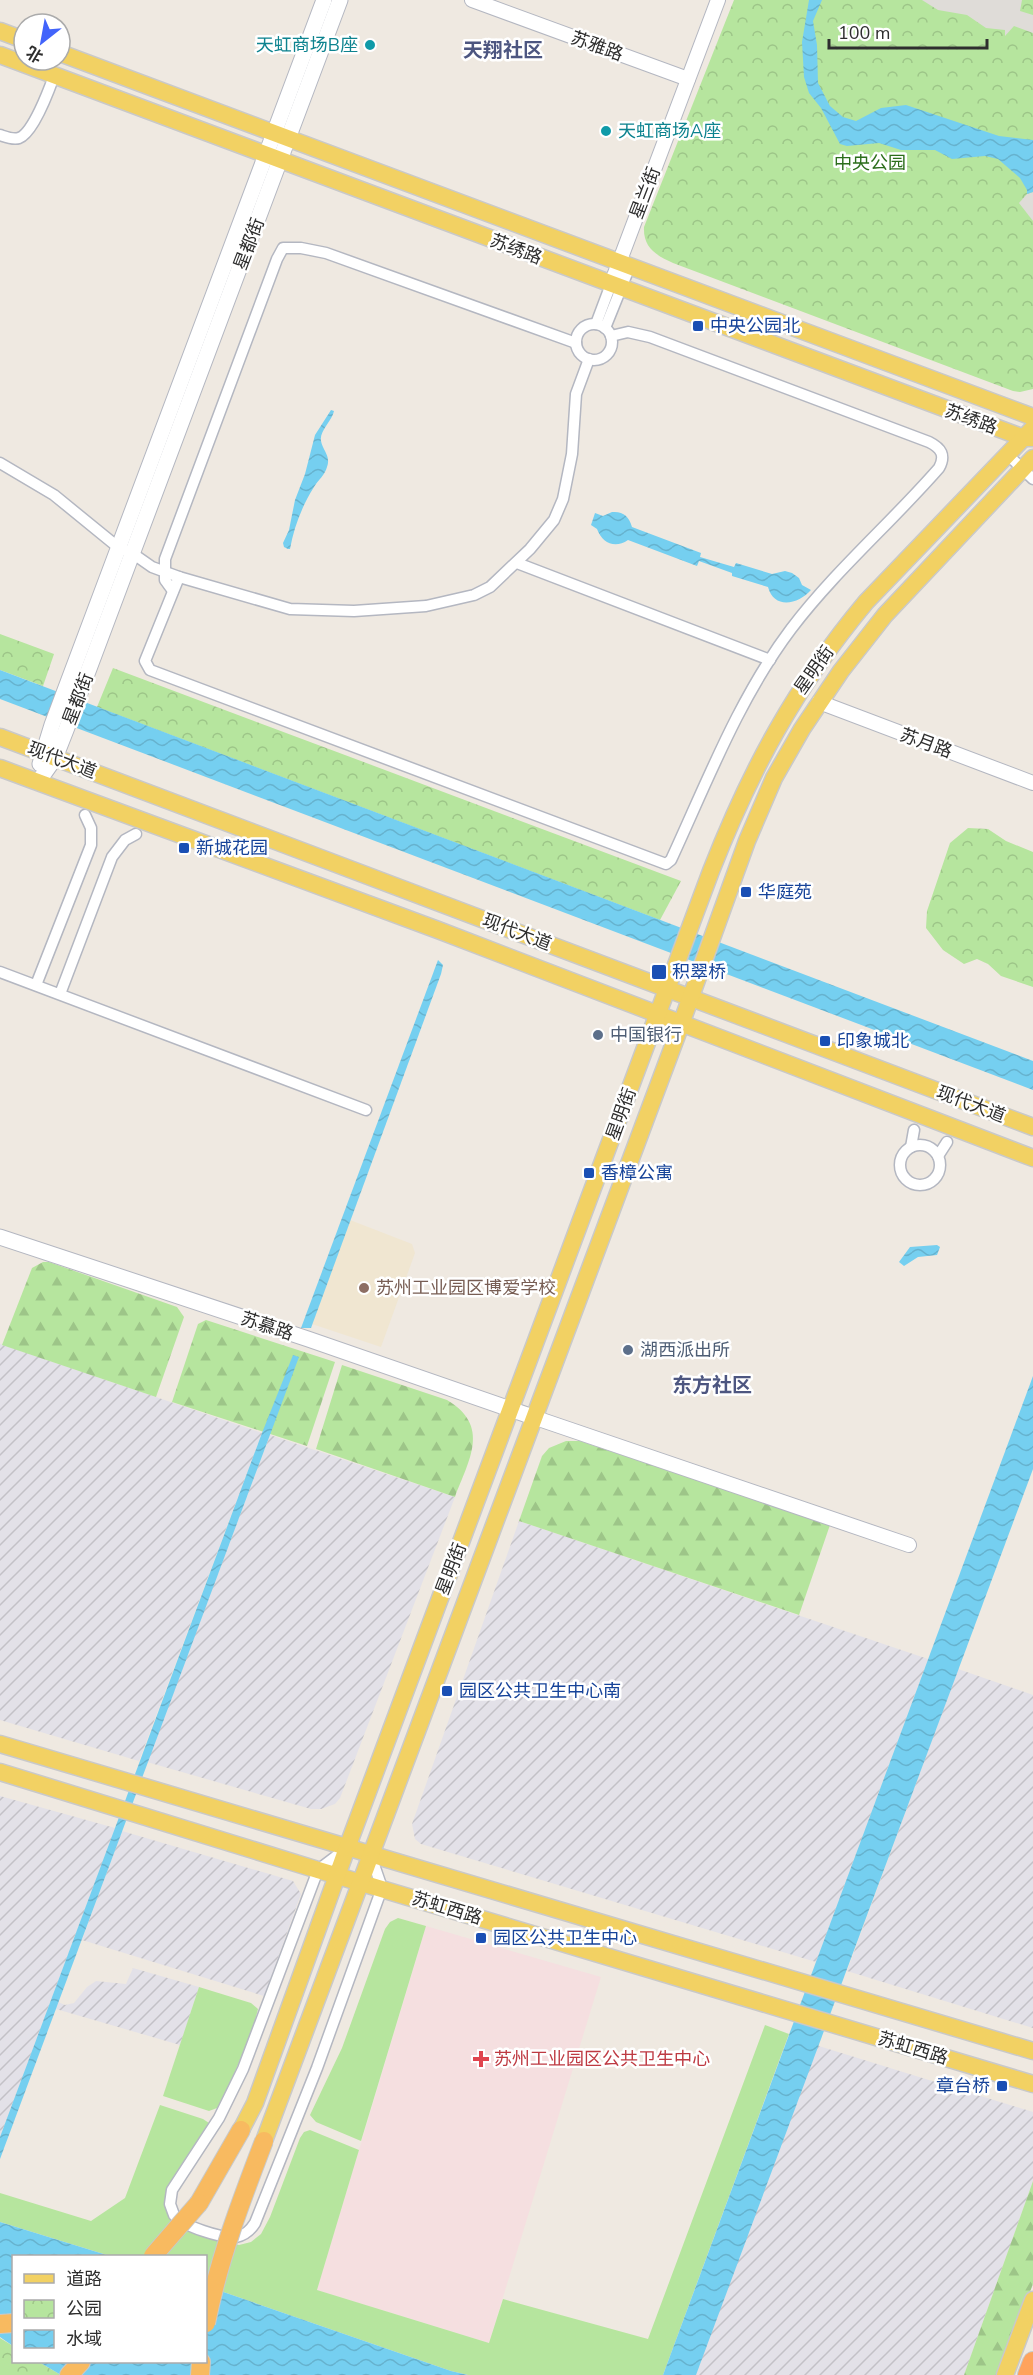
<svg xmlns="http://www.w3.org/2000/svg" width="1033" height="2375" viewBox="0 0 1033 2375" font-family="'Nunito Sans','Noto Sans SC',sans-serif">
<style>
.industrial{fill:url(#industrial-furrows)}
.education{fill:#f0e6d1}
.medical{fill:#f5dfe0}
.grass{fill:#b6e59e}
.forest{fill:url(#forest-firs)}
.park{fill:url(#park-crowns)}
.plaza{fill:#dfdcd8}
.water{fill:url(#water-waves)}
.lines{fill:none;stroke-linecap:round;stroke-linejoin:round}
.minor-casing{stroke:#b4b7c1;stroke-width:13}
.tertiary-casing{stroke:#b4b7c1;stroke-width:16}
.secondary-casing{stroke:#b4b7c1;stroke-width:17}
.primary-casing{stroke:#c9c9c9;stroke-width:19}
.trunk-casing{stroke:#c9c9c9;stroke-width:20}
.motorway-casing{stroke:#c9c9c9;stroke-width:22}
.minor{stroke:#fff;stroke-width:10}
.tertiary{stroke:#fff;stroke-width:14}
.secondary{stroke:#fff;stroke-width:15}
.primary{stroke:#f2d163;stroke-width:16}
.trunk{stroke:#f8ba60;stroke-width:18}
.motorway{stroke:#ffa35c;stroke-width:20}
.trunk-bridge-casing{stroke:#c9c9c9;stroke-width:20;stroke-linecap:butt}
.trunk-bridge{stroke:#f8ba60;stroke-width:18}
.culture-dot{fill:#0f9aa8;stroke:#fff;stroke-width:2}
.transit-dot{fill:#1a4fb4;stroke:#fff;stroke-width:2}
.service-dot{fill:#5c6f8a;stroke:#fff;stroke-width:2}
.education-dot{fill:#8d6e63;stroke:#fff;stroke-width:2}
.health-dot{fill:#e0444e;stroke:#fff;stroke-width:2}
.labels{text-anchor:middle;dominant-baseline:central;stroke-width:5;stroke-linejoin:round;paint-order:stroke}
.culture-label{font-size:18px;fill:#0d838f;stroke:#fff;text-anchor:end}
.street-label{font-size:18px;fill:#2e2e2e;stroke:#fff}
.park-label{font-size:18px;fill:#2c6e1b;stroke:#fff}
.transit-label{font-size:18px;fill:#164399;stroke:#fff;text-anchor:start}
.service-label{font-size:18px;fill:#4e5e75;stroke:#fff;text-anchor:start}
.education-label{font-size:18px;fill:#785e54;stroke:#fff;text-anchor:start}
.health-label{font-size:18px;fill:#be3a42;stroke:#fff;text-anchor:start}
.neighbourhood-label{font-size:20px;font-weight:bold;fill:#4d5680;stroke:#fff}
</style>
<defs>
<pattern id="industrial-furrows" width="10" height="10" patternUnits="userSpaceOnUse" patternTransform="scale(1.5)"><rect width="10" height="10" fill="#e3e1e8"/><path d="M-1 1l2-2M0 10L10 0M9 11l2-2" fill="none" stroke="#c3c1c7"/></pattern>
<pattern id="forest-firs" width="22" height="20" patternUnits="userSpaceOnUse" patternTransform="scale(1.5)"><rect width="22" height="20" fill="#b6e59e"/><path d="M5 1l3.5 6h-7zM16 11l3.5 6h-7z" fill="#9dc588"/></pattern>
<pattern id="park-crowns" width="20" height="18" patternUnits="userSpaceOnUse" patternTransform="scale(1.5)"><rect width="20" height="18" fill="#b6e59e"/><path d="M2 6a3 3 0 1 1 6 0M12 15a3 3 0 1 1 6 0" fill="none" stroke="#9dc588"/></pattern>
<pattern id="water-waves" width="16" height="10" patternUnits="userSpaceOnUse" patternTransform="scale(1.5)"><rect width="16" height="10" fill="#75cff0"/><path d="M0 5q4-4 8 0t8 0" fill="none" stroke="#66b2ce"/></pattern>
</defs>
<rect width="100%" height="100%" fill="#efe9e1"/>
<g class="industrial">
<polygon points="0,1344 262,1433 139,1761 0,1720"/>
<polygon points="270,1435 455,1497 340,1798 335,1804 321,1809 311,1809 147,1762"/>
<polygon points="519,1521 928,1659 816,1962 421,1844 415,1839 412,1824"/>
<polygon points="958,1669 1033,1695 1033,2028 847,1971"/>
<polygon points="0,1796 115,1828 0,2137"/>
<polygon points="122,1831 293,1881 301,1894 264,1996 82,1940"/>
<polygon points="133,1968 199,1987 180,2045 56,2009 58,2002 65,2005 74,2003 87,1987 96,1981 126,1984"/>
<polygon points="809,2043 1033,2112 1033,2181 964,2375 695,2375"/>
</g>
<polygon class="education" points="350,1220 412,1244 415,1253 381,1347 312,1324"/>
<polygon class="medical" points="426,1926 601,1977 489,2343 317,2290"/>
<g class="grass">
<polygon points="398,1918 426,1926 361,2141 316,2122 310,2115 342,2048 385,1929 390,1922"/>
<polygon points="199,1987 251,2003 258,2009 253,2029 224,2098 217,2108 209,2111 163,2096"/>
<polygon points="765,2025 789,2034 663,2375 468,2375 451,2371 206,2286 206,2256 110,2256 0,2222 0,2193 91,2221 125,2198 160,2105 203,2119 209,2123 172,2183 169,2215 172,2220 231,2243 239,2245 251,2242 261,2234 270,2217 300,2138 304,2132 310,2130 359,2150 317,2290 489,2343 503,2299 648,2339"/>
</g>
<g class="forest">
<polygon points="43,1262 49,1262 177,1307 184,1317 156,1397 2,1345 32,1268"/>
<polygon points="206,1320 335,1362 307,1446 172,1402 198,1324"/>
<path d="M342,1365L447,1400C491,1426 469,1460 455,1497L316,1449Z"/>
<polygon points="566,1441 580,1441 830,1525 799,1615 519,1521 542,1456 549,1448"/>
<polygon points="1033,2181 1033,2284 998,2375 964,2375"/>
</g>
<g class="park">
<path d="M734,0H1033V389L1020,392L1013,391L673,263C655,255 643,247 644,227Z"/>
<polygon points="0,634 54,654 43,686 0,670"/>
<polygon points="113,668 681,881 660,920 97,707"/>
<polygon points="968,828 988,829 1006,841 1033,852 1033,987 1001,976 988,964 977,959 964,964 943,950 926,928 927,911 950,843"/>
<polygon points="0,2338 13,2346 14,2362 39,2362 61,2375 0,2375"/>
</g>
<g class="plaza">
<polygon points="922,0 1022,0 1020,11 1033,15 1033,33 1014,26 1005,36 1005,30 986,28 967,15 938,10"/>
<polygon points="1033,192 1033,221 1019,203 1027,194"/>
</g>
<g class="water">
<polygon points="809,0 822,0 813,21 817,45 818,83 830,106 843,117 856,121 881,108 906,105 999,136 1033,140 1033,192 1027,194 1027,190 1020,178 998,159 985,156 952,159 935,150 901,150 879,143 847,146 840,144 821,108 809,93 804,77 802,42"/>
<path d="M331,410L334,411C332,421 319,431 321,441C323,451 331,456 327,467C325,475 318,480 314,487C302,506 294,527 290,549H288L284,547L283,543L289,530L295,500L305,474L315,435Z"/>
<path d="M612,512C623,511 629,516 632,527L701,553L700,557L734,567L736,563L772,574L785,571L792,573L799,578L802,585L811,590C799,604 774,610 768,587L732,576V573L699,561L697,566L628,540C615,549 602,543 597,529L591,525L595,513L603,516Z"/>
<polygon points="0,670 1033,1061 1033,1090 0,699"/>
<polygon points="438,960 443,965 441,974 311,1328 301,1328"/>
<polygon points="937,1245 940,1247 937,1255 918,1257 904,1266 899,1262 910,1247"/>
<polygon points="293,1355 299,1357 0,2159 0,2137 262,1433"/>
<polygon points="1033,1376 1033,1469 696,2375 663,2375"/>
<polygon points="0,2222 110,2256 14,2256 13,2346 0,2337"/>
<polygon points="206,2286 451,2371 468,2375 61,2375 39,2362 206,2362"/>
</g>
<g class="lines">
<g class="minor-casing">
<g id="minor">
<path d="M0,135C6,137 13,140 19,138C33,133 49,90 54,76"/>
<polyline points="596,324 611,284"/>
<circle cx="594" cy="342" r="18"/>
<polyline points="605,328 630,266"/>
<polyline points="1008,455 1033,479"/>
<polyline points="0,463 54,495 119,548 132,553 152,567 179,577 290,609 354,611 426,606 474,595 490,587 530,549 554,520 563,499 572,454 576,394 589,359"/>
<polyline points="517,563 770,660"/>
<path d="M179,577L145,661L150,670L666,864L671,860C707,782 739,698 791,629C835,571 891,523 939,468C946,455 941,448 929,442L650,337L628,332L611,336"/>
<polyline points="173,591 165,580 165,559 277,259 283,248 301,248 326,253 576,343"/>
<polyline points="0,972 366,1110"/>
<polyline points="36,985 91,845 91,828 85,815"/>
<polyline points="60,994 112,857 125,840 136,834"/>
<circle cx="920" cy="1165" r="20"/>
<polyline points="911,1147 914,1130"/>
<polyline points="938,1156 947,1142"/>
<path d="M347,1848L318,1870L243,2069L219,2118L172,2190L170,2204L174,2215C182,2226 223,2239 236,2237C245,2235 250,2231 255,2223L317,2068L382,1888L371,1856"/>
</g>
</g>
<g class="tertiary-casing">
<g id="tertiary">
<polyline points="472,0 688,79"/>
<polyline points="611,284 718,0"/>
<polyline points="819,702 1033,783"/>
<polyline points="533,1417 909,1545"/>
</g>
</g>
<g class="secondary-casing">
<g id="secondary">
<polyline points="40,764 52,725 324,0"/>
<polyline points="38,782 55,758 66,730 340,0"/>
<polyline points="0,1237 308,1339 533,1417"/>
</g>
</g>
<g class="primary-casing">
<g id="primary">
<polyline points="0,31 24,40"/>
<polyline points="60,53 1033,417"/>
<polyline points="0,55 1024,438 1033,438"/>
<polyline points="0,737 1033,1127"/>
<polyline points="0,768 438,930 1033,1158"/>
<polyline points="0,1744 1033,2051"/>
<polyline points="0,1772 318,1870 1033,2084"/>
<path d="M241,2130L255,2103L347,1848L711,871C751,769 795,687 866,602L1033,428"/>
<polyline points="264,2141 676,1038 747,841 774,778 802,729 841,671 885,615 1033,458"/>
<polyline points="1005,2375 1033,2300"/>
</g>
</g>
<g class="trunk-casing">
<g id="trunk">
<polyline points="199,2203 241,2130"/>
<polyline points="0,2324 14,2323"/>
<polyline points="69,2375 81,2362"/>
<polyline points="200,2375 201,2362"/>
</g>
</g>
<g class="motorway-casing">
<polyline id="motorway" points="1028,2375 1033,2362"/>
</g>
<use href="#minor" class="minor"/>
<use href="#tertiary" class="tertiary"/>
<use href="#secondary" class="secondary"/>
<use href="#primary" class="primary"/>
<use href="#trunk" class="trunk"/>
<use href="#motorway" class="motorway"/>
<g class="trunk-bridge-casing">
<g id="trunk-bridge">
<polyline points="153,2256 199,2203"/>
<path d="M206,2323C219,2259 241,2201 264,2141"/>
</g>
</g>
<use href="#trunk-bridge" class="trunk-bridge"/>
</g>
<g class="culture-dot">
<circle cx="370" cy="45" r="6"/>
<circle cx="606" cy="131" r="6"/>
</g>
<g class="transit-dot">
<rect x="692" y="320" width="12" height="12" rx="3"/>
<rect x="178" y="842" width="12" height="12" rx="3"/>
<rect x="740" y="886" width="12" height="12" rx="3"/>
<rect x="651" y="964" width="16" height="16" rx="3"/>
<rect x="819" y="1035" width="12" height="12" rx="3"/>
<rect x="583" y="1167" width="12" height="12" rx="3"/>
<rect x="441" y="1685" width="12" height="12" rx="3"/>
<rect x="475" y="1932" width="12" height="12" rx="3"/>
<rect x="996" y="2080" width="12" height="12" rx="3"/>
</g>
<g class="service-dot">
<circle cx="598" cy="1035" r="6"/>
<circle cx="628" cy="1350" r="6"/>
</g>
<circle class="education-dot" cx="364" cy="1288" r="6"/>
<path class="health-dot" d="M478 2050h6v6h6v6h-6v6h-6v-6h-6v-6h6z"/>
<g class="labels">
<g class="culture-label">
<text x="358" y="45">天虹商场B座</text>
<text x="618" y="131" text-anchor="start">天虹商场A座</text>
</g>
<g class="street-label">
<text transform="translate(597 46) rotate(20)">苏雅路</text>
<text transform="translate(645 193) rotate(-69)">星兰街</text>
<text transform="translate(249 244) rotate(-69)">星都街</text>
<text transform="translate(516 249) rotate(21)">苏绣路</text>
<text transform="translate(971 419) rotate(20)">苏绣路</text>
<text transform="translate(814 670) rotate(-55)">星明街</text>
<text transform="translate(78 699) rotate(-69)">星都街</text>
<text transform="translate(926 743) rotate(20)">苏月路</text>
<text transform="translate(62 760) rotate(21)">现代大道</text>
<text transform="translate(517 932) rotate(21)">现代大道</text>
<text transform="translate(971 1104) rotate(21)">现代大道</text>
<text transform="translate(621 1114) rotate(-70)">星明街</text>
<text transform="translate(267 1326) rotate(18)">苏慕路</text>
<text transform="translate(451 1569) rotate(-69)">星明街</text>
<text transform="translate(447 1908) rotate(17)">苏虹西路</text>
<text transform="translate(913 2048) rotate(17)">苏虹西路</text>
</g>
<g class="park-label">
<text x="870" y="163">中央公园</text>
</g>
<g class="transit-label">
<text x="710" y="326">中央公园北</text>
<text x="196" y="848">新城花园</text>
<text x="758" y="892">华庭苑</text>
<text x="672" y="972">积翠桥</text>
<text x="837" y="1041">印象城北</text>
<text x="601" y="1173">香樟公寓</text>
<text x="459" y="1691">园区公共卫生中心南</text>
<text x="493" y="1938">园区公共卫生中心</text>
<text x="990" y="2086" text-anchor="end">章台桥</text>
</g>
<g class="service-label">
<text x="610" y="1035">中国银行</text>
<text x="640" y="1350">湖西派出所</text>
</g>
<g class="education-label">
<text x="376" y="1288">苏州工业园区博爱学校</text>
</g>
<g class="health-label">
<text x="494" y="2059">苏州工业园区公共卫生中心</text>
</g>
<g class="neighbourhood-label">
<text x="503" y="50">天翔社区</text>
<text x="712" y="1385">东方社区</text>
</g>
</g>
<rect x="12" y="2255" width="195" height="108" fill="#ffffff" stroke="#ababab" stroke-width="1.5"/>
<rect x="24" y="2274" width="30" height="9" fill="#f2d163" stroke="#ababab" stroke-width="1.5"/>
<text x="66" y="2285" font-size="18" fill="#2e2e2e">道路</text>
<rect x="24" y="2300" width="30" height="18" fill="url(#park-crowns)" stroke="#ababab" stroke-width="1.5"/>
<text x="66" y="2315" font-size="18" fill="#2e2e2e">公园</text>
<rect x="24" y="2330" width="30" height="18" fill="url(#water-waves)" stroke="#ababab" stroke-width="1.5"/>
<text x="66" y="2345" font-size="18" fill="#2e2e2e">水域</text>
<g transform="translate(42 42) rotate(211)"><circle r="28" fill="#ffffff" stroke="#ababab" stroke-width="1.5"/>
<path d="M0-4.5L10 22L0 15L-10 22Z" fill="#4264fb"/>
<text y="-9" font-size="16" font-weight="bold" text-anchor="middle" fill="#2e2e2e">北</text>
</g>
<path d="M829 39v9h158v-9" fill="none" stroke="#2e2e2e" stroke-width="3"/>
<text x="838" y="39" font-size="18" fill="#2e2e2e" stroke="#ffffff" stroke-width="4.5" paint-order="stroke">100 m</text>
</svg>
